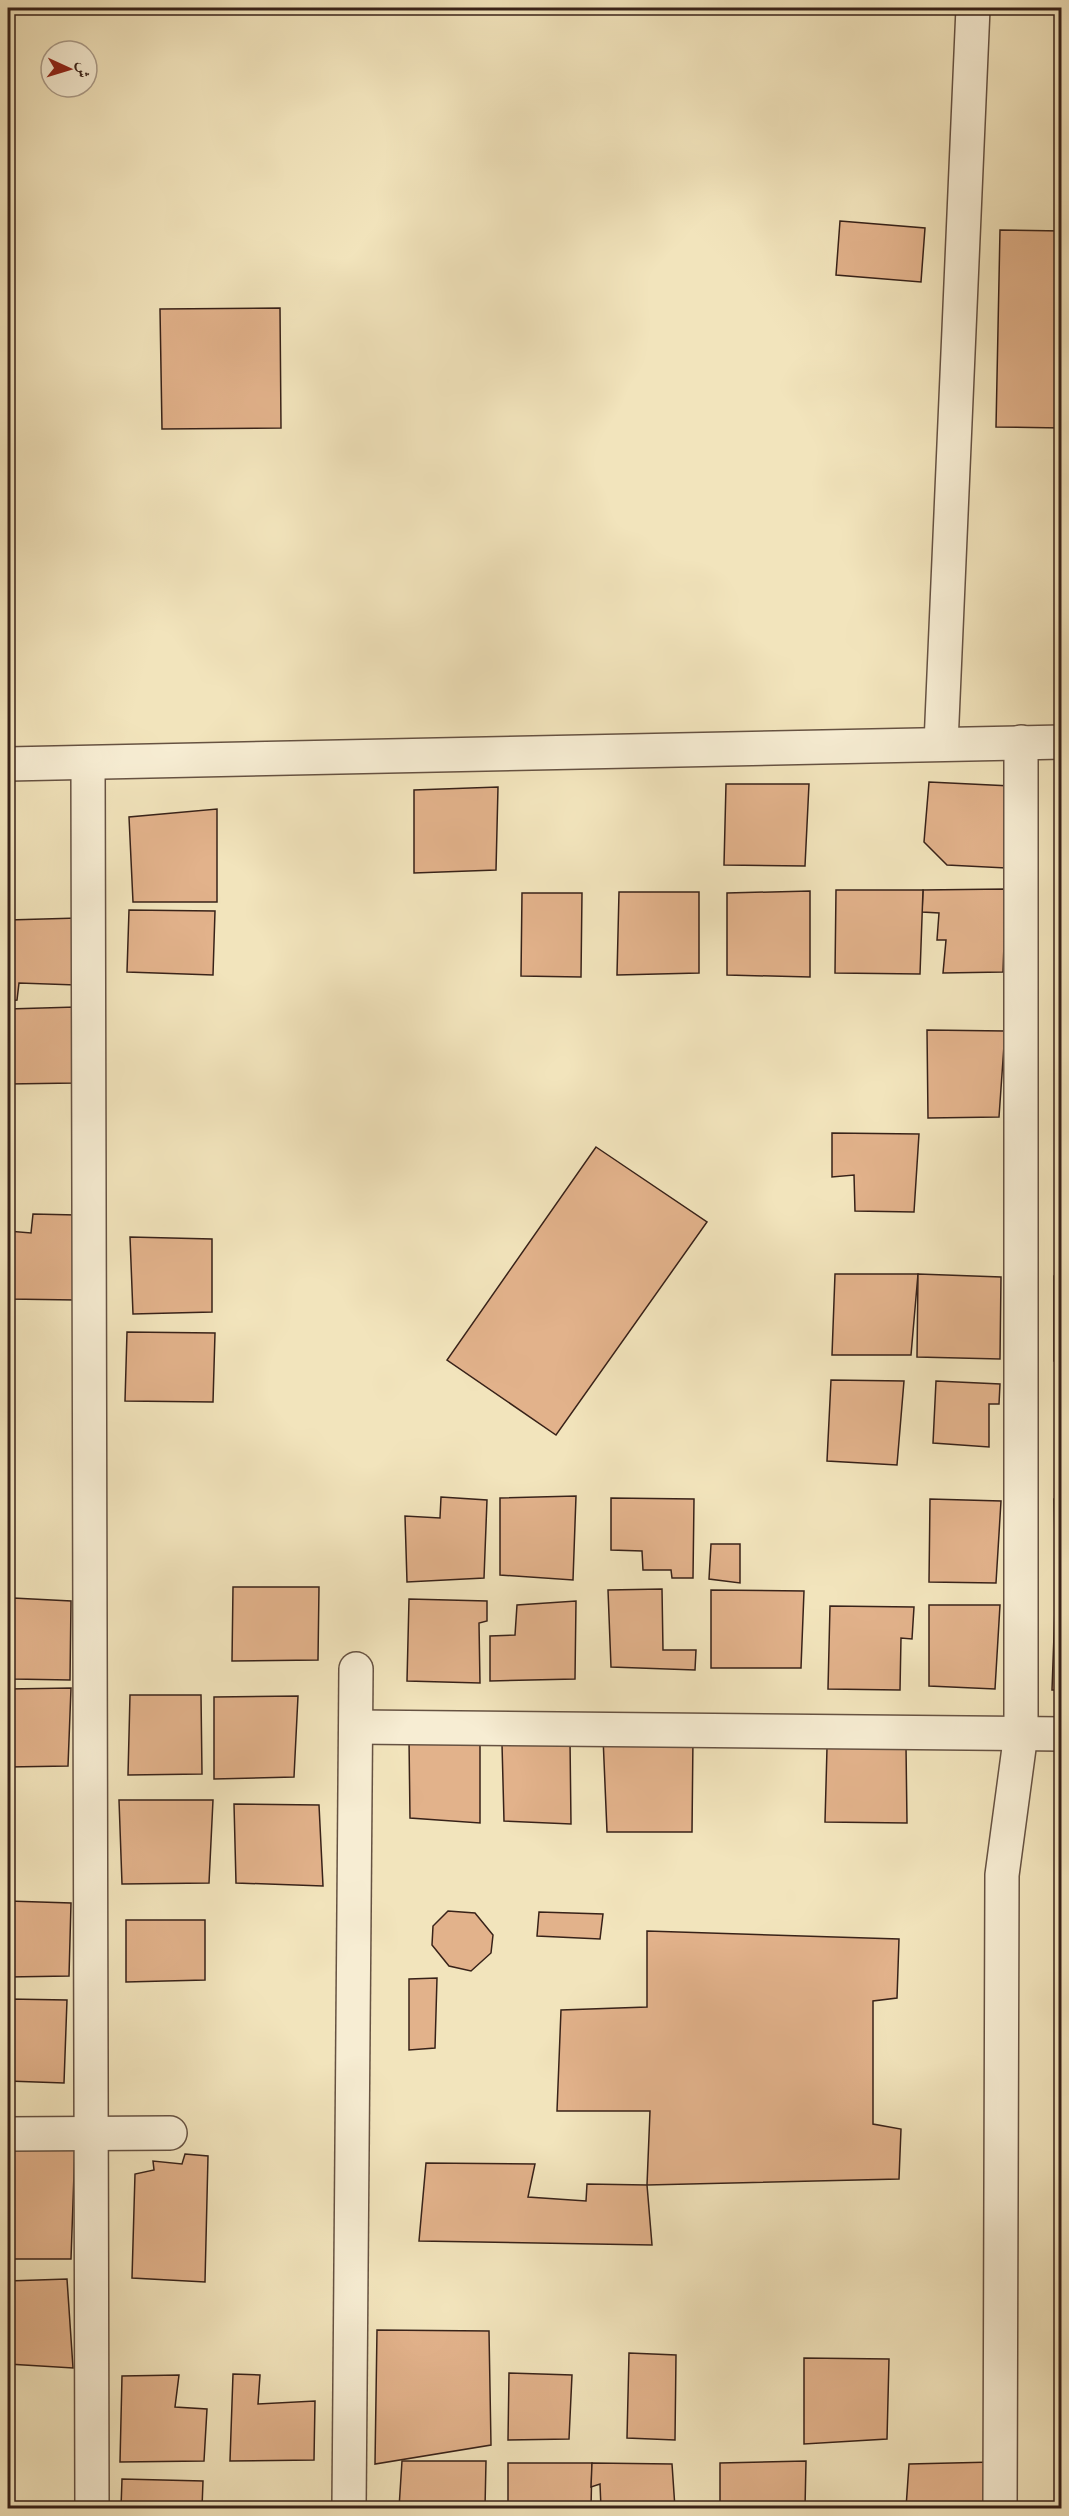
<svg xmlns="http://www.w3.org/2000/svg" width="1069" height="2516" viewBox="0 0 1069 2516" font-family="'IM FELL DW Pica',Amiri,serif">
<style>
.building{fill:#e2b28b;stroke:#382219;stroke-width:1.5}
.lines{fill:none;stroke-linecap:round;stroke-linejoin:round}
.minor-casing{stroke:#665242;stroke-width:36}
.minor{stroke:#f7edd3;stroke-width:33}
</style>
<rect width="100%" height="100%" fill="#f2e4bc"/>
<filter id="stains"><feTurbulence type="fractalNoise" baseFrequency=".00333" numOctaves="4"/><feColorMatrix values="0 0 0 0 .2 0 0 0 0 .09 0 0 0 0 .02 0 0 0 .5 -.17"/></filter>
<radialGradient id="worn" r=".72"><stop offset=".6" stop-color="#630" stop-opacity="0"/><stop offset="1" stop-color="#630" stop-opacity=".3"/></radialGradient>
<g class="building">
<polygon points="840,221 925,228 921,282 836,275"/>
<polygon points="1000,230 1062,231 1062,428 996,427"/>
<polygon points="280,308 281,428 162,429 160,309"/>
<polygon points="929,782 1011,786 1006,868 947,865 924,842"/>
<polygon points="726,784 809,784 805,866 724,865"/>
<polygon points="498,787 496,870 414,873 414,790"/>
<polygon points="217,809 217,902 133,902 129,817"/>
<polygon points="1062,816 1062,868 1057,868"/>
<polygon points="1006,889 1003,972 943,973 946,940 937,940 939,913 922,912 923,890"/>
<polygon points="836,890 923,890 920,974 835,973"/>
<polygon points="810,891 810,977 727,975 727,893"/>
<polygon points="1061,891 1062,891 1062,974 1058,974"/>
<polygon points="619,892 699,892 699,973 617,975"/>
<polygon points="522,893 582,893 581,977 521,976"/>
<polygon points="129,910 215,911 213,975 127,972"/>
<polygon points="78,918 76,985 19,983 17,1000 8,1001 8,920"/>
<polygon points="76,1007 75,1083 8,1084 8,1009"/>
<polygon points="927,1030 1005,1031 999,1117 928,1118"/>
<polygon points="1060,1058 1062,1058 1062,1111 1059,1111"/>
<polygon points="832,1133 919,1134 914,1212 855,1211 854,1175 832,1177"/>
<polygon points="596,1147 707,1222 556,1435 447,1360"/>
<polygon points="33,1214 76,1215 76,1300 8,1299 8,1231 31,1233"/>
<polygon points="130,1237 212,1239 212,1312 133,1314"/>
<polygon points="835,1274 918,1274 911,1355 832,1355"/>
<polygon points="918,1274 1001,1277 1000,1359 917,1357"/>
<polygon points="1054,1276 1062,1277 1062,1361 1054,1361"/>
<polygon points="127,1332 215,1333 213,1402 125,1401"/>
<polygon points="831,1380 904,1381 897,1465 827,1461"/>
<polygon points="936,1381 1000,1384 999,1404 989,1404 989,1447 933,1443"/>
<polygon points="576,1496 573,1580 500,1575 500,1498"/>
<polygon points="441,1497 487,1500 484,1578 407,1582 405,1516 440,1518"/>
<polygon points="611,1498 694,1499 693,1578 672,1578 671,1570 643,1570 642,1551 611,1550"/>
<polygon points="930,1499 1001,1501 996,1583 929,1582"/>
<polygon points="1054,1499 1062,1499 1062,1581 1056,1581"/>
<polygon points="711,1544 740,1544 740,1583 709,1579"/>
<polygon points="233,1587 319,1587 318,1660 232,1661"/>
<polygon points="662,1589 663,1650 696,1650 695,1670 611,1667 608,1590"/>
<polygon points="711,1590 804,1591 801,1668 711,1668"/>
<polygon points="13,1598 71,1601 70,1680 13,1679"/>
<polygon points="409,1599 487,1601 487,1621 479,1623 480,1683 407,1681"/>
<polygon points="576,1601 575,1679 490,1681 490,1636 515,1635 517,1605"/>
<polygon points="929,1605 1000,1605 995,1689 929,1686"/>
<polygon points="830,1606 914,1607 912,1639 901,1638 900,1690 828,1689"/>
<polygon points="1055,1608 1062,1608 1062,1690 1052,1690"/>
<polygon points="71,1688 68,1766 8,1767 8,1689"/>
<polygon points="130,1695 201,1695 202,1774 128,1775"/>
<polygon points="298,1696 294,1777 214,1779 214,1697"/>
<polygon points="603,1737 693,1737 692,1832 607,1832"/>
<polygon points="409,1739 480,1740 480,1823 410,1818"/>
<polygon points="570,1740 571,1824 504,1821 502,1744"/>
<polygon points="906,1746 907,1823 825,1822 827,1748"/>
<polygon points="119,1800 213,1800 209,1883 122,1884"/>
<polygon points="234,1804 319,1805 323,1886 236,1883"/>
<polygon points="8,1901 71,1903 69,1976 8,1977"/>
<polygon points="448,1911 475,1913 493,1935 491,1953 471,1971 449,1966 432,1945 433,1926"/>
<polygon points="539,1912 603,1914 600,1939 537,1936"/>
<polygon points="126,1920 205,1920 205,1980 126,1982"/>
<polygon points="647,1931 899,1939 897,1998 873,2001 873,2124 901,2129 899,2179 647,2185 650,2111 557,2111 561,2010 647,2007"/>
<polygon points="437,1978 435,2048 409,2050 409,1979"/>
<polygon points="8,1999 67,2000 64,2083 8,2081"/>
<polygon points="8,2145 75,2145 71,2259 8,2259"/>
<polygon points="185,2154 208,2156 205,2282 132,2278 135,2174 154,2170 153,2161 182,2164"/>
<polygon points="426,2163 535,2164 528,2197 586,2201 587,2184 647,2185 652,2245 419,2241"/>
<polygon points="67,2279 73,2368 8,2364 8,2281"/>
<polygon points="377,2330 489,2331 491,2445 375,2464"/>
<polygon points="629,2353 676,2355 675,2440 627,2438"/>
<polygon points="804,2358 889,2359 887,2439 804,2444"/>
<polygon points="509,2373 572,2375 569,2439 508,2440"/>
<polygon points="233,2374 260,2375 258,2404 315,2401 314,2460 230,2461"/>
<polygon points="179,2375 175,2407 207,2409 204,2461 120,2462 122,2376"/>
<polygon points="402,2461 486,2461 485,2508 399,2508"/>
<polygon points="806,2461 805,2508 720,2508 720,2463"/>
<polygon points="994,2462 992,2508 906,2508 909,2464"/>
<polygon points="508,2463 592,2463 591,2508 508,2508"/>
<polygon points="592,2463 672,2464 675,2508 601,2508 600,2484 591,2487"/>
<polygon points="122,2479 203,2481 202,2508 121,2508"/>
</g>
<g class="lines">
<g class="minor-casing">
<g id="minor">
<polyline points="941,744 973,8"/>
<polyline points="88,763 92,2508"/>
<polyline points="8,764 1062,742"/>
<polyline points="356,1727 1062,1734"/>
<polyline points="8,2134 170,2133"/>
<polyline points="349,2508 356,1669"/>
<polyline points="1000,2508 1002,1875 1021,1733 1021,742"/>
</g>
</g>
<use href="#minor" class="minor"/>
</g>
<rect width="1069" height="2516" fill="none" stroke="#f2e4bc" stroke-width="30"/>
<rect x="9" y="9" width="1051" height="2498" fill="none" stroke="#382219" stroke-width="3"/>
<rect x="15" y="15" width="1039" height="2486" fill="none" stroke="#382219" stroke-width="1.5"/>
<g transform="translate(69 69) rotate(94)"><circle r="28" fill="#f7edd3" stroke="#ab9c89" stroke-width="1.5"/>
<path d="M0-4.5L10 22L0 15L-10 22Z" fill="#8f2418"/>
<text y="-9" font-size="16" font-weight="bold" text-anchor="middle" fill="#382219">ش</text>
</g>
<rect width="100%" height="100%" filter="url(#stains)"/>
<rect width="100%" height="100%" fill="url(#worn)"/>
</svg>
